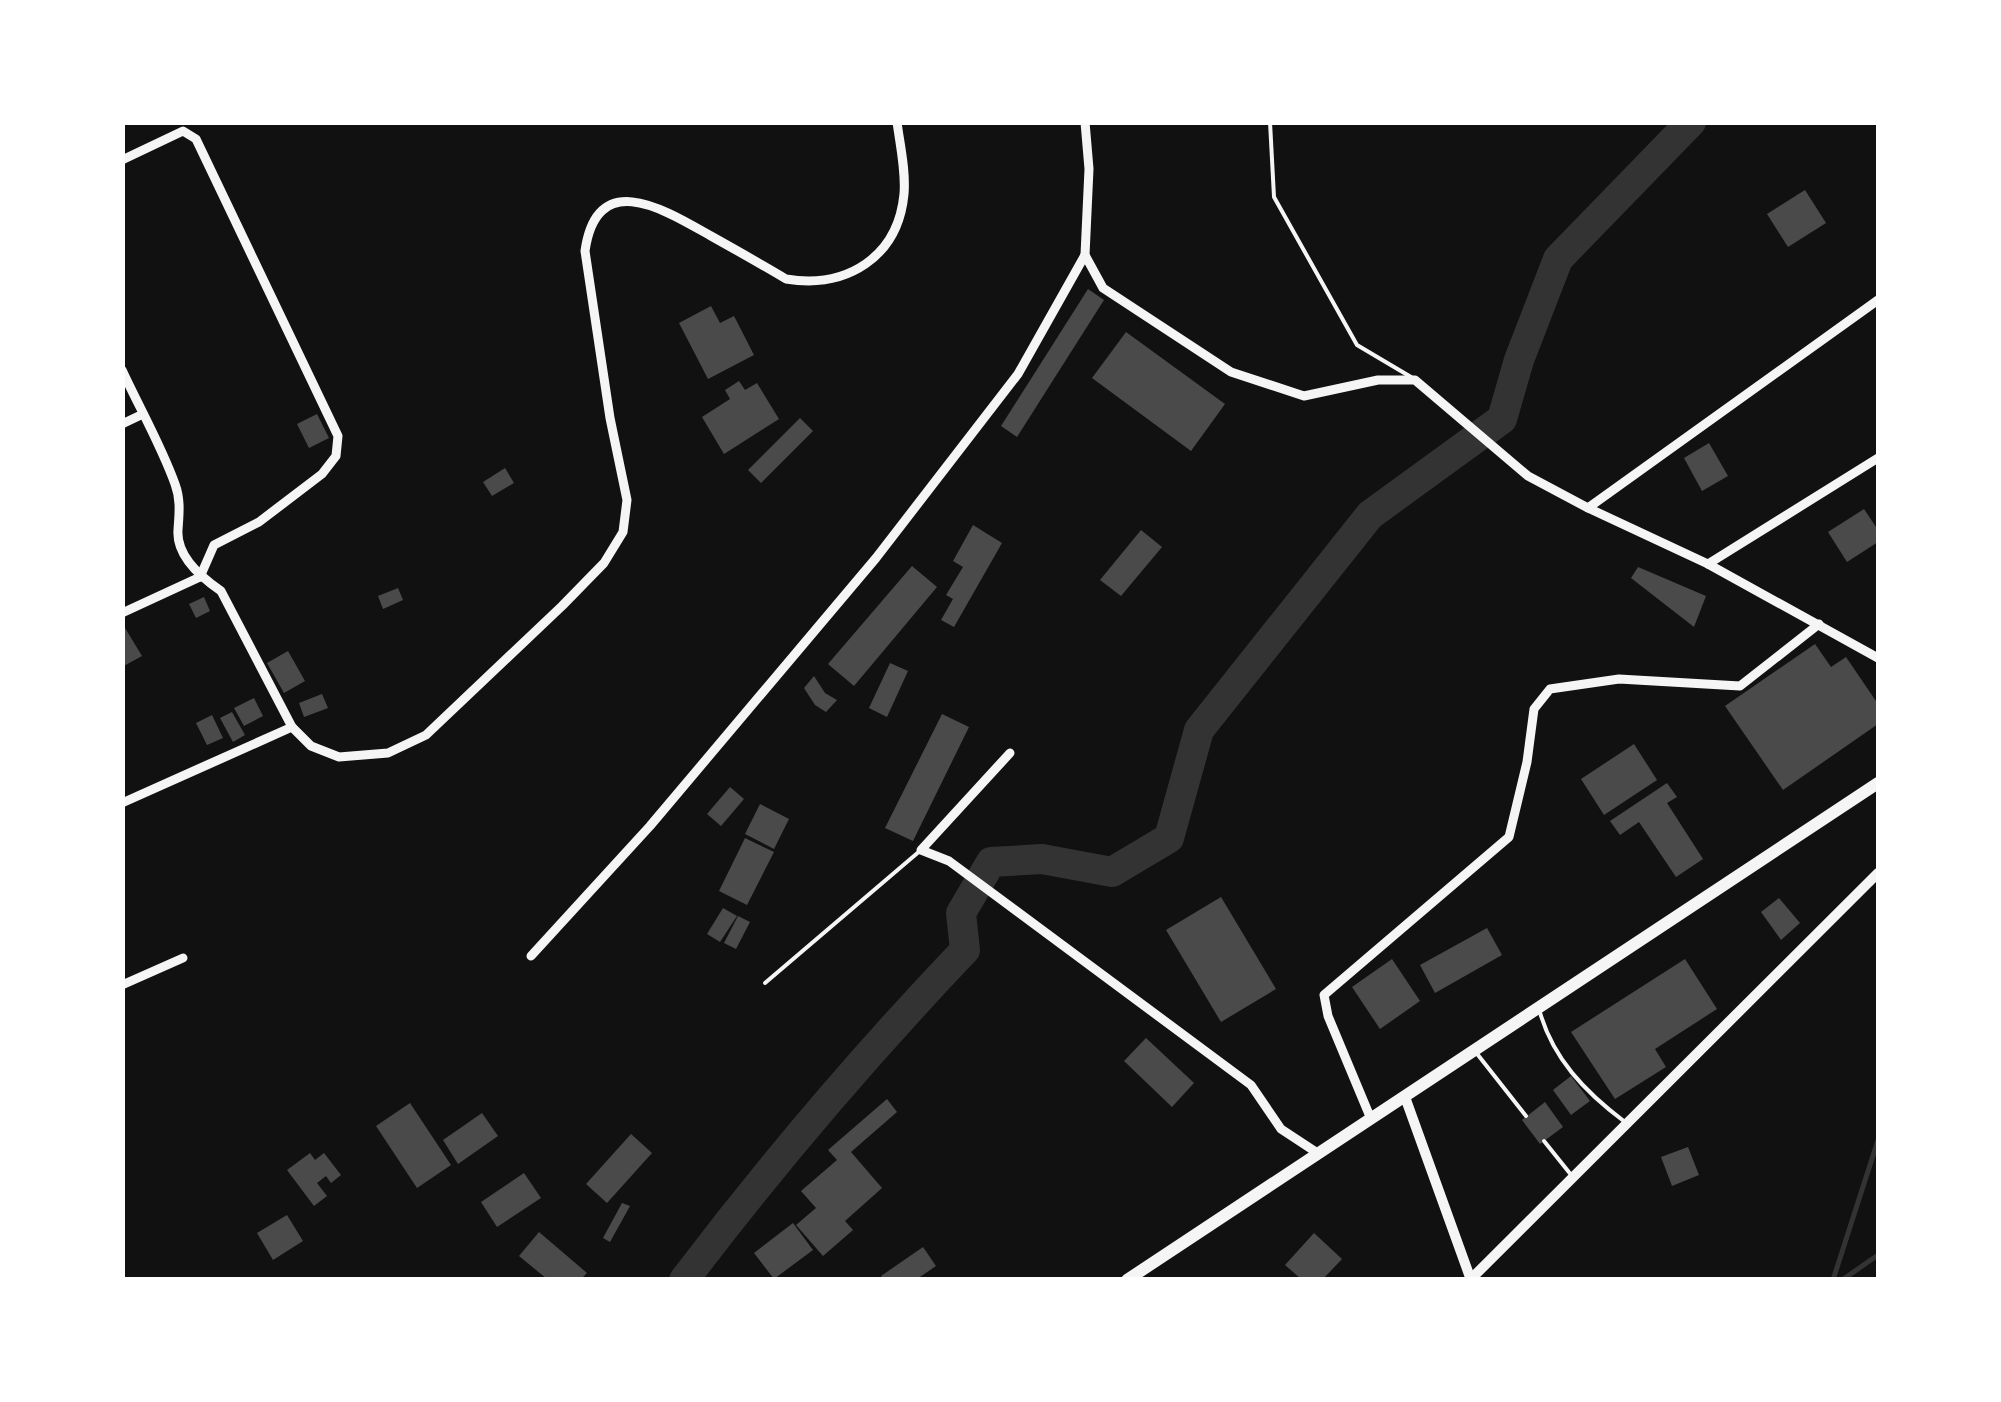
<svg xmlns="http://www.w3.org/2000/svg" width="2001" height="1402" viewBox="0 0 2001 1402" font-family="Ubuntu,sans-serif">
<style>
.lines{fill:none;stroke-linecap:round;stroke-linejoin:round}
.stream{stroke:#333;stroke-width:5}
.river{stroke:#333;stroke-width:30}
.building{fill:#4a4a4a}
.service{stroke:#f5f5f5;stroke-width:4}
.minor{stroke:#f5f5f5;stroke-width:9}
.tertiary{stroke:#f5f5f5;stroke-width:10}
.secondary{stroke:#f5f5f5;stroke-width:12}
</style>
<rect width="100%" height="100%" fill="#111"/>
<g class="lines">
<g class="stream">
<polyline points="1833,1280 1878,1140"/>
<polyline points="1842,1280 1878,1255"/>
</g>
<path class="river" d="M684,1280C772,1164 865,1055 965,950L961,913L991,862L1042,859L1112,872L1169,838L1199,730L1370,515L1502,419L1519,360L1558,259L1691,122"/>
</g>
<g class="building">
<polygon points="1805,190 1826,223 1788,247 1767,214"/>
<polygon points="1088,289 1104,300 1017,437 1001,426"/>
<polygon points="711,306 720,323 734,316 754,355 708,379 679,323"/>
<polygon points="1126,332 1225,404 1191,451 1092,378"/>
<polygon points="739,381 745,390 757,383 779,419 724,454 702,417 730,399 725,390"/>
<polygon points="317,414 329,438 309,448 297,424"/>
<polygon points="800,418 813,431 761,483 748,470"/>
<polygon points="1709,443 1728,476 1702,491 1684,458"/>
<polygon points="505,468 514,483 492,496 483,482"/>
<polygon points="1864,509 1878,530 1878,542 1847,562 1828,532"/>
<polygon points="973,525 1002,543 954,627 941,620 953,599 946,595 963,567 953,561"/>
<polygon points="1141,530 1162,547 1121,596 1100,580"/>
<polygon points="912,566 937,587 854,686 828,664"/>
<polygon points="1638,567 1706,596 1694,627 1631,578"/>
<polygon points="398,588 403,600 383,609 378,596"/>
<polygon points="204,597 210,611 196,618 189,604"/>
<polygon points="122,623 142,656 122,667"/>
<polygon points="1815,644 1831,667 1846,657 1878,704 1878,724 1783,790 1725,706"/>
<polygon points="288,651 305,681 284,693 267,663"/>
<polygon points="890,663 908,671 887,717 869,708"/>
<polygon points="814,676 825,693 837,700 826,712 815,705 804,688"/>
<polygon points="322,694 328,708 304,717 299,703"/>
<polygon points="254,698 263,716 244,726 234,708"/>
<polygon points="232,712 245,735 233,742 220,718"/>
<polygon points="942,714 969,727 913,841 885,828"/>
<polygon points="212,715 223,738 207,745 196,723"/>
<polygon points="1634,744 1657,780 1604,815 1581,779"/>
<polygon points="1667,783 1677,797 1667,803 1703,859 1676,877 1639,822 1620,835 1610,821"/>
<polygon points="730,787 744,799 721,826 707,814"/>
<polygon points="760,804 789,819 774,849 745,834"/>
<polygon points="745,838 774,852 747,905 719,891"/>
<polygon points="1221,897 1276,989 1221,1022 1166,930"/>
<polygon points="1779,898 1800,923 1781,940 1761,912"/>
<polygon points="723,908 737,916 720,942 707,934"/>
<polygon points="738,916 750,922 736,949 724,943"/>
<polygon points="1487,928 1502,955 1435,993 1420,965"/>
<polygon points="1392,959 1420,1001 1380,1029 1352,987"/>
<polygon points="1685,959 1717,1009 1655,1049 1666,1067 1615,1099 1571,1032"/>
<polygon points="1146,1038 1194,1083 1172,1107 1124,1061"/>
<polygon points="1571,1076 1590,1101 1571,1115 1553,1090"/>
<polygon points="887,1099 897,1112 851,1152 882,1188 845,1221 853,1230 823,1256 796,1225 816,1208 801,1191 837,1160 828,1150"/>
<polygon points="1545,1102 1563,1127 1540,1144 1522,1120"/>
<polygon points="410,1103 451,1165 417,1188 376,1126"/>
<polygon points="482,1113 498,1136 458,1164 443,1140"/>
<polygon points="631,1134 652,1153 607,1203 586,1184"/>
<polygon points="1688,1147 1699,1175 1672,1186 1661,1157"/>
<polygon points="310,1153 315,1160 324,1153 341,1175 331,1183 326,1176 317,1183 327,1196 314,1206 287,1170"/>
<polygon points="524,1173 541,1198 497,1227 481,1202"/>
<polygon points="622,1203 630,1206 610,1242 603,1238"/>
<polygon points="287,1215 303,1241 273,1260 257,1233"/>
<polygon points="793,1223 813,1250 774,1279 754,1253"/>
<polygon points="539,1232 587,1273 581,1279 547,1279 519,1256"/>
<polygon points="1314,1233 1342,1259 1323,1279 1301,1279 1285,1265"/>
<polygon points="923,1247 936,1266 917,1279 883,1279 881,1276"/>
</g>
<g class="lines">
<g class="service">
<polyline points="1270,122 1274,197 1357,345 1411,377"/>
<polyline points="765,983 921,850"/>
<path d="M1539,1009C1552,1058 1585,1092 1625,1122"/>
<polyline points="1478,1055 1526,1116"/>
<polyline points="1544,1141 1572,1176"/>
</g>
<g class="minor">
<polyline points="1085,122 1089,169 1085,255 1103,288 1231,372 1304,396 1378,380 1415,380 1528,476 1588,508 1708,564 1878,658"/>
<polyline points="122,160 183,131 196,139 338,436 336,456 322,474 259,522 214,545 200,577"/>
<path d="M122,370C139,407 161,445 175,484C181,500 179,514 178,530C176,556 202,578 221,591L292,727L311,746L339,757L388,753L426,735L562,606L604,563L623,532L627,500L610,418L585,251C597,167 665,210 711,236C736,250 761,264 786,279C847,289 898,257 904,194C906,171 900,145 897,122"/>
<polyline points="122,424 143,414"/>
<polyline points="1588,508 1878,300"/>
<polyline points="1708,564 1878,458"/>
<polyline points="122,613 200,577"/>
<polyline points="1010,753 921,850 949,861 1251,1085 1281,1129 1319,1154"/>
<polyline points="122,803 292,727"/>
<polyline points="531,956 650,826 876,558 1018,374 1085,255"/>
<polyline points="122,985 183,958"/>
<polyline points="1371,1119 1328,1016 1324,995 1509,837 1527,762 1534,709 1550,689 1619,679 1740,686 1819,624"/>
</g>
<g class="tertiary">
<polyline points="1405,1097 1471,1280"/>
<polyline points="1471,1279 1878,873"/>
</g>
<polyline class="secondary" points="1127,1280 1878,783"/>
</g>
<rect width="2001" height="1402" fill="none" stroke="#ffffff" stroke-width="250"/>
</svg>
